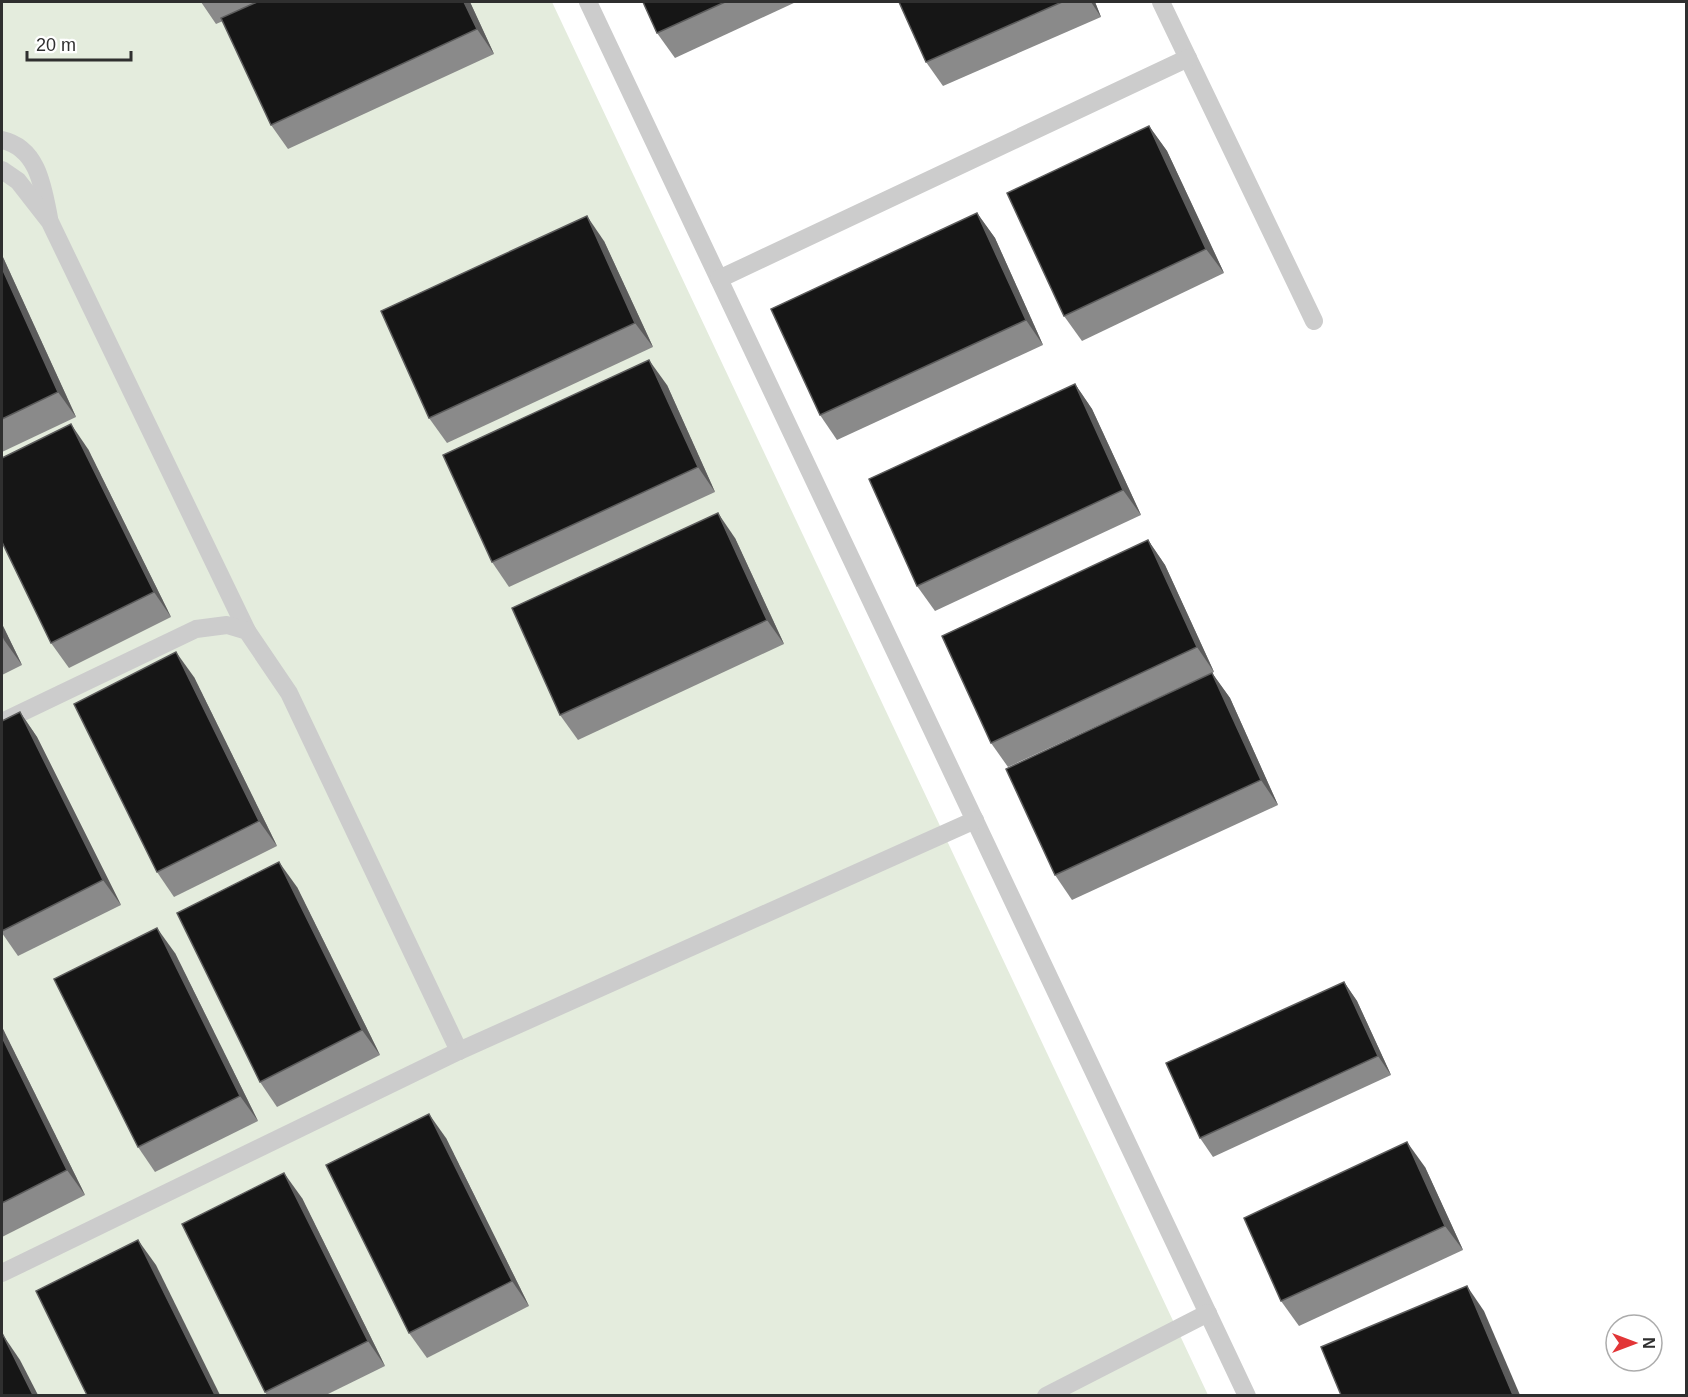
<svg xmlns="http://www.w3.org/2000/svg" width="1688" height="1397" viewBox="0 0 1688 1397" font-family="Arial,sans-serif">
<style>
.green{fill:#e4ecdd}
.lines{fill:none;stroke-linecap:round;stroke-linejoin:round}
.service{stroke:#ccc;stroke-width:18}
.wall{fill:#8a8a8a}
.shaded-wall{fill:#5c5c5c}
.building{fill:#161616;stroke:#5c5c5c;stroke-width:1.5}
</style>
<rect width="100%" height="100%" fill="#fff"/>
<polygon class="green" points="2,2 552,2 1208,1395 2,1396"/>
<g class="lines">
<g class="service">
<polyline points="588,2 1247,1396"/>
<polyline points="1161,2 1314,321"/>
<path d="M2,140C38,148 43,187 49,218"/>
<polyline points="2,170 18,181 50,222 247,631"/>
<polyline points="719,279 1188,58"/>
<polyline points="2,722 196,629 227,625 247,631 289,693 459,1051"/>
<polyline points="2,1273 459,1051 975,820"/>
<polyline points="1046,1396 1208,1313"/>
</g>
</g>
<g class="wall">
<polygon points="201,2 470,2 494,54 288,149 271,125 223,21 216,24"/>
<polygon points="643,2 796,2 675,58 657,33"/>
<polygon points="899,2 1095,2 1101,17 943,86 926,62"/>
<polygon points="1149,126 1167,151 1224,273 1082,341 1064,316"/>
<polygon points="977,213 995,238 1043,345 837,440 820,415"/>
<polygon points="604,241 653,347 447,443 429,418"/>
<polygon points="2,255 76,417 2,452"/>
<polygon points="1075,384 1092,409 1141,515 935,611 917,586"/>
<polygon points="667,385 715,492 509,587 492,562"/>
<polygon points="88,449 171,617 69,668 51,643"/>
<polygon points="735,538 784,644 578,740 560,715"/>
<polygon points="1148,540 1165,565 1214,672 1008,767 991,743"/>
<polygon points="2,624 22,665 2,675"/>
<polygon points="1212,673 1230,698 1278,805 1072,900 1055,875"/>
<polygon points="194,677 277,846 174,897 157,872"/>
<polygon points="20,712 37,737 121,905 18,956 2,933 2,721"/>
<polygon points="297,887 380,1055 277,1107 260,1082"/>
<polygon points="175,953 258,1121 155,1172 138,1147"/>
<polygon points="1344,982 1357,1001 1391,1075 1213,1157 1200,1138"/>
<polygon points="2,1027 85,1195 2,1237"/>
<polygon points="446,1138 529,1306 427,1358 409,1333"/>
<polygon points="1425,1167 1463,1250 1299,1326 1281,1301"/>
<polygon points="302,1198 385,1366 326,1395 267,1395 265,1392"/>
</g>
<g class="shaded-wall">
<polygon points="464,2 470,2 494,54 477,29"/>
<polygon points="1091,2 1095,2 1101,17"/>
<polygon points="1149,126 1167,151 1224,273 1206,249"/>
<polygon points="977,213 995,238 1043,345 1026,320"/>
<polygon points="587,216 604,241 653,347 635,323"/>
<polygon points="2,255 76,417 58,392 2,268"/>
<polygon points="649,360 667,385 715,492 698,467"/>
<polygon points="1075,384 1092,409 1141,515 1123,490"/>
<polygon points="71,424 88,449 171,617 154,592"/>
<polygon points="718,513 735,538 784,644 767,620"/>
<polygon points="1148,540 1165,565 1214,672 1197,647"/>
<polygon points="2,624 22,665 4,640 2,635"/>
<polygon points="176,652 194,677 277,846 259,821"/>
<polygon points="1212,673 1230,698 1278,805 1261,780"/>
<polygon points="20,712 37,737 121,905 103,880"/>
<polygon points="279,862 297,887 380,1055 362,1030"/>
<polygon points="157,928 175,953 258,1121 240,1096"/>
<polygon points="1344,982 1357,1001 1391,1075 1378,1056"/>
<polygon points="2,1027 85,1195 67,1170 2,1037"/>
<polygon points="429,1114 446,1138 529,1306 512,1281"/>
<polygon points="1407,1142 1425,1167 1463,1250 1445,1226"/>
<polygon points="284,1173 302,1198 385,1366 368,1341"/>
<polygon points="138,1240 156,1265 220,1395 215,1395"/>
<polygon points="1467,1286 1484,1311 1520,1395 1513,1395"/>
<polygon points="3,1335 20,1360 38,1395 33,1395"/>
</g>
<g class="building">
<polygon points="257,2 464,2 477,29 271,125 221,18"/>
<polygon points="643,2 725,2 657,33"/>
<polygon points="899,2 1062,2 926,62"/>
<polygon points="1149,126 1206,249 1064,316 1007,193"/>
<polygon points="977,213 1026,320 820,415 771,309"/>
<polygon points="587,216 635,323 429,418 381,311"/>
<polygon points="2,268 58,392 2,419"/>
<polygon points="649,360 698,467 492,562 443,455"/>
<polygon points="1075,384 1123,490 917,586 869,479"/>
<polygon points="71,424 154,592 51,643 2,542 2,458"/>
<polygon points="718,513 767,620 560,715 512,608"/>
<polygon points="1148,540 1197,647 991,743 942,636"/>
<polygon points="176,652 259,821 157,872 74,704"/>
<polygon points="1212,673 1261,780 1055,875 1006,769"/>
<polygon points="20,712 103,880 2,931 2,721"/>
<polygon points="279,862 362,1030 260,1082 177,913"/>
<polygon points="157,928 240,1096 138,1147 54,979"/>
<polygon points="1344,982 1378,1056 1200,1138 1166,1063"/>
<polygon points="2,1037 67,1170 2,1203"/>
<polygon points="429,1114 512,1281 409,1333 326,1165"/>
<polygon points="1407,1142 1445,1226 1281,1301 1244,1218"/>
<polygon points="284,1173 368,1341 265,1392 182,1224"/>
<polygon points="138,1240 215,1395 87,1395 36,1291"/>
<polygon points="1467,1286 1513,1395 1341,1395 1321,1347"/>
<polygon points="3,1335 33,1395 2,1395 2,1336"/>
</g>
<rect width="1688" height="1397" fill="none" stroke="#2f2f2f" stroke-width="6"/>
<g transform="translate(1634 1343) rotate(90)"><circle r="28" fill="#ffffff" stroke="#acacac" stroke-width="1.5"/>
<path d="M0-4.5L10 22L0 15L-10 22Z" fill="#e23537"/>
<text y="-9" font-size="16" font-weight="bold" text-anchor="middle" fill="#2f2f2f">N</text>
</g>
<path d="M27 51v9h104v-9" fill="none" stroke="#2f2f2f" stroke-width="3"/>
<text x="36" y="51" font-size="18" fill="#2f2f2f" stroke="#ffffff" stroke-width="4.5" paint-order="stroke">20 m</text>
</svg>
